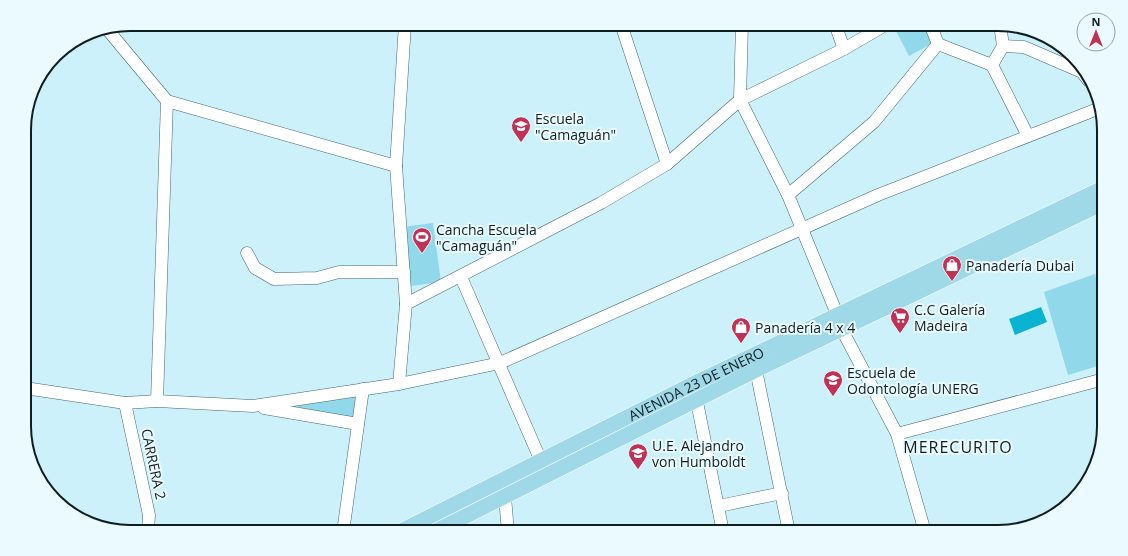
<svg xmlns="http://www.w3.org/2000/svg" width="1128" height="556" viewBox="0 0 1128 556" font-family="'Open Sans',sans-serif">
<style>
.green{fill:#91d8ea}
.water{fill:#0ab3d1}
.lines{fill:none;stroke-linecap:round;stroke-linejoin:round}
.minor-casing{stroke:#44666e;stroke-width:13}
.major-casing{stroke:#fff;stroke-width:16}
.minor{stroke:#fff;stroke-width:12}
.major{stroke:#9fd8e6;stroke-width:15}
.labels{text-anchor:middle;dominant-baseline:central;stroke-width:4;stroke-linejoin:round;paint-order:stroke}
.poi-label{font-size:14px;fill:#101e21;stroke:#ebfafe;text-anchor:start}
.street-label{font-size:14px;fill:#101e21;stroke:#ebfafe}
.quarter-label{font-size:16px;letter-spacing:1px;fill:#101e21;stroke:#ebfafe}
.rim{fill:none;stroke:#101e21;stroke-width:2}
</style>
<rect width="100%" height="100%" fill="#ccf1fb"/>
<g class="green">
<polygon points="904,24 927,24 933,43 909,56 895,29"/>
<polygon points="433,223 441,282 411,286 403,227"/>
<polygon points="1095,274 1104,304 1104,364 1068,375 1044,292"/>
<polygon points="357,393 354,420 274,406"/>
</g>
<polygon class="water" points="1041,307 1047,322 1015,335 1009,319"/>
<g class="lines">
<g class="minor-casing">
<g id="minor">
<polyline points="621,24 667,164"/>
<polyline points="742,24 740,100 788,195 837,314"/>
<polyline points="835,24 844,49"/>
<polyline points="930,24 938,44 992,65"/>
<polyline points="1000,24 1003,46 992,65 1028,136"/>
<polyline points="107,29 167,101 396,166"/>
<polyline points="1003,46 1024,47 1082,72 1088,80"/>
<polyline points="788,195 874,122 938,44"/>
<polyline points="247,253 255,268 274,279 317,278 339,272 404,272"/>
<polyline points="461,277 541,461"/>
<polyline points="406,304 601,203 667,164 740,100 844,49 887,24"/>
<polyline points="841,328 897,434 925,532"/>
<polyline points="756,370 789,532"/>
<polyline points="399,384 406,304 396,166 405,24"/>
<polyline points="25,388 125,403 157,401 253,406 399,384 500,363 878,195 1100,108"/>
<polyline points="695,392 723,532"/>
<polyline points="157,401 167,101"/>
<polyline points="125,403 149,515 148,532"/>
<polyline points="264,408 358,424"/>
<polyline points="897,434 1104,379"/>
<polyline points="505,497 508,532"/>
<polyline points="719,506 782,493"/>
<polyline points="343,532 363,389"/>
</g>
</g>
<g class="major-casing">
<g id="major">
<path id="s1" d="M399,532L693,384L1103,188"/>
<polyline points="434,532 756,370 1103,203"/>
</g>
</g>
<use href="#minor" class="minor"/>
<use href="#major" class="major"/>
</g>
<defs>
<g id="school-pin" transform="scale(1)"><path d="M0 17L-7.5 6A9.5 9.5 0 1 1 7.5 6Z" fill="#c03154" stroke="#ebfafe"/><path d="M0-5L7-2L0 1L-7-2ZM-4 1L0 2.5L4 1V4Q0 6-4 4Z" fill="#fff"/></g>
<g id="stadium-pin" transform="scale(1)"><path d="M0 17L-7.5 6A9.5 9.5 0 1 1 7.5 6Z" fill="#c03154" stroke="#ebfafe"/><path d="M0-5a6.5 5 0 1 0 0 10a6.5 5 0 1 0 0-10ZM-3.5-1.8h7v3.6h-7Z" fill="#fff"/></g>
<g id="shop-pin" transform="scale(1)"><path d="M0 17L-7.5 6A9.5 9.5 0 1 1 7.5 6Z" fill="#c03154" stroke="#ebfafe"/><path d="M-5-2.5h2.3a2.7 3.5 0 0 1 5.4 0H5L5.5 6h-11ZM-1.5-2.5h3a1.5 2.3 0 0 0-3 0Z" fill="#fff"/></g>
<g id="supermarket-pin" transform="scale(1)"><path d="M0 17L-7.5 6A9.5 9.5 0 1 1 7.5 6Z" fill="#c03154" stroke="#ebfafe"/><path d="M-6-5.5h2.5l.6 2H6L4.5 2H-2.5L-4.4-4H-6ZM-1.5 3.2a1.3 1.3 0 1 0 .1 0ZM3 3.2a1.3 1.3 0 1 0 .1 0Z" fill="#fff"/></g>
<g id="university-pin" transform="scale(1)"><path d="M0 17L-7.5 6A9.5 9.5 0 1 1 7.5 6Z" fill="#c03154" stroke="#ebfafe"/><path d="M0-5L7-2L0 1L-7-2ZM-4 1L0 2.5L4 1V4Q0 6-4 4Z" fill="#fff"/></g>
</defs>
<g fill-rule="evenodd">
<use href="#school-pin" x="521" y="126"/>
<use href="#stadium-pin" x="422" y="237"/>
<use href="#shop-pin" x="952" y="265"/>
<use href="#supermarket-pin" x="900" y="317"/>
<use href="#shop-pin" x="741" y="327"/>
<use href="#university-pin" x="833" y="380"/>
<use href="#school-pin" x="638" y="453"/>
</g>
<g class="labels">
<g class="poi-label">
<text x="535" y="118">Escuela<tspan x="535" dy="16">"Camaguán"</tspan></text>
<text x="436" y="229">Cancha Escuela<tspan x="436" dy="16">"Camaguán"</tspan></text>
<text x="966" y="265">Panadería Dubai</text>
<text x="914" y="309">C.C Galería<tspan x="914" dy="16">Madeira</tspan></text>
<text x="755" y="327">Panadería 4 x 4</text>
<text x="847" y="372">Escuela de<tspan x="847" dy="16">Odontología UNERG</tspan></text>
<text x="652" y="445">U.E. Alejandro<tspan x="652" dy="16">von Humboldt</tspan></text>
</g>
<g class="street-label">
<text stroke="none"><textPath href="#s1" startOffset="332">AVENIDA 23 DE ENERO</textPath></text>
<text transform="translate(154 464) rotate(78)">CARRERA 2</text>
</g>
<g class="quarter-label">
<text x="958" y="447">MERECURITO</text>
</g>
</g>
<path d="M0 0H1128V556H0ZM130 31H998A99 99 0 0 1 1097 130V426A99 99 0 0 1 998 525H130A99 99 0 0 1 31 426V130A99 99 0 0 1 130 31Z" fill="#ebfafe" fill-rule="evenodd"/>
<path class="rim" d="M130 31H998A99 99 0 0 1 1097 130V426A99 99 0 0 1 998 525H130A99 99 0 0 1 31 426V130A99 99 0 0 1 130 31Z"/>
<g transform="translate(1096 32)"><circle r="19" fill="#ebfafe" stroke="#93a2a6"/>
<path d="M0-3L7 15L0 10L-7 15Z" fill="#c03154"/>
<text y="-6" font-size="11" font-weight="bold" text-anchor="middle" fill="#101e21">N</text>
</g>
</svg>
